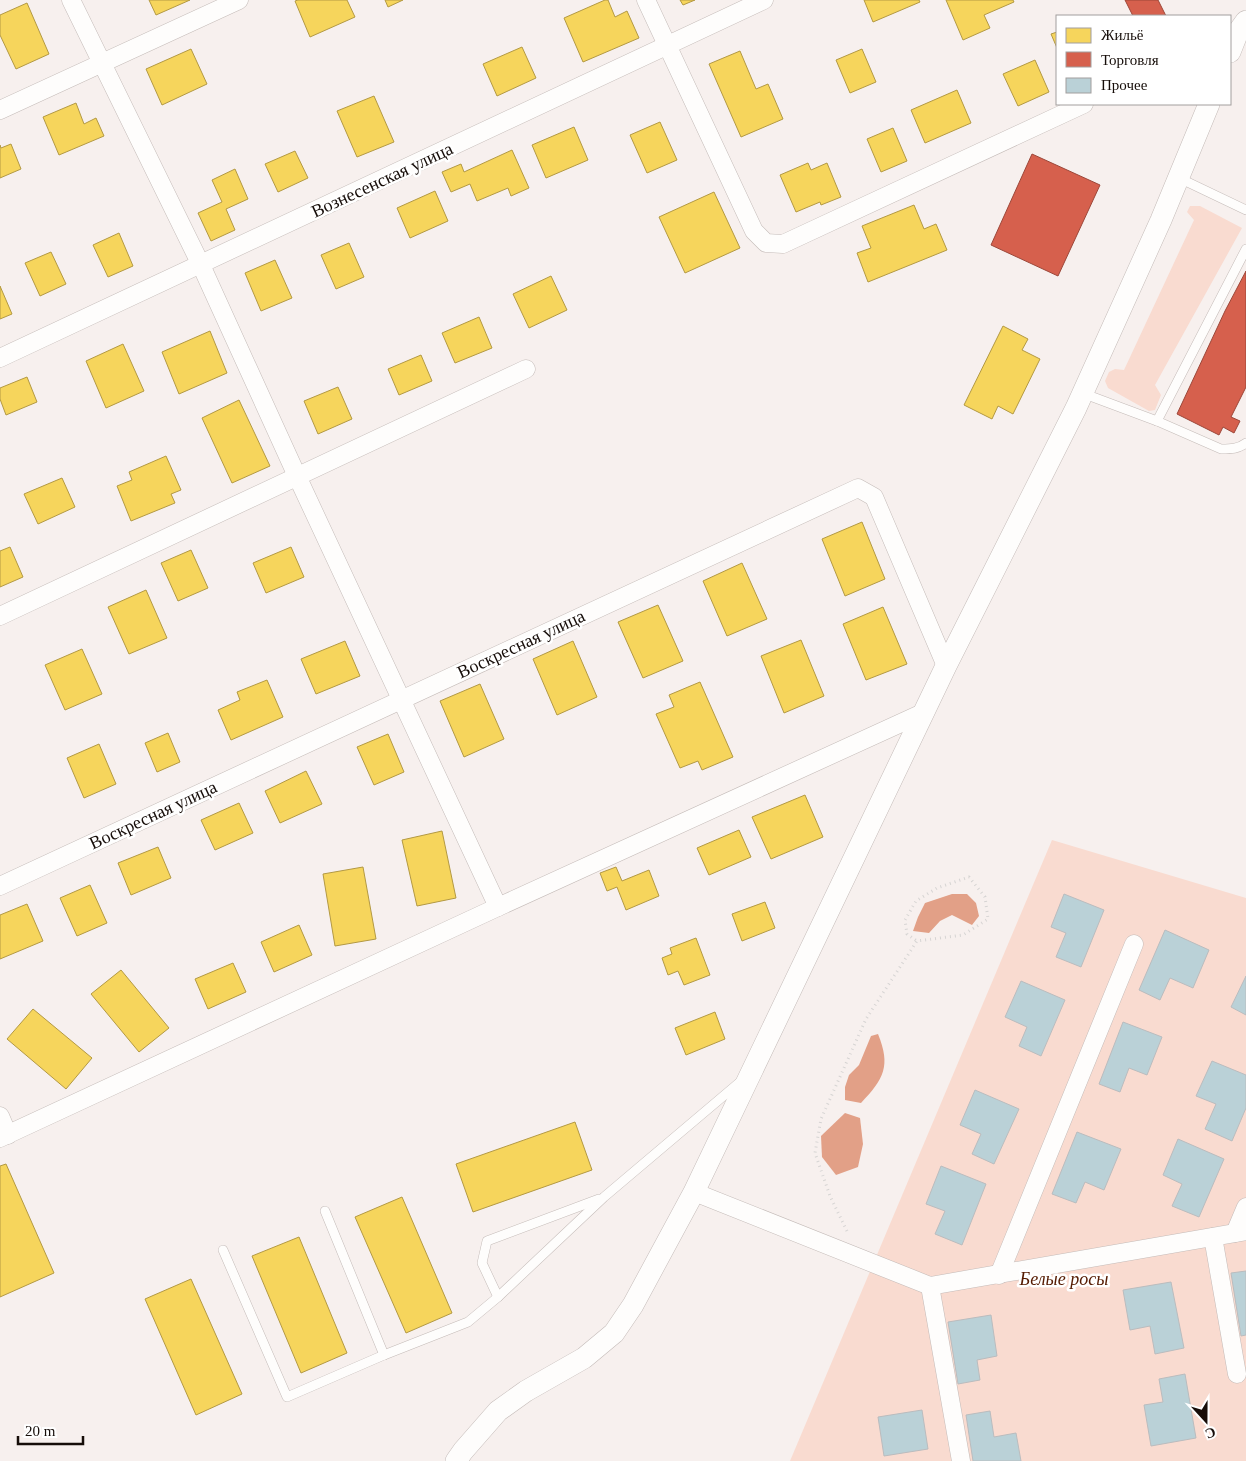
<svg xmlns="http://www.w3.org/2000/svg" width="1246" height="1461" viewBox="0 0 1246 1461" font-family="Georgia,serif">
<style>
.green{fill:#f9dbd0}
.water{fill:#e2a087}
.homes{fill:#f6d55c;stroke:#b39943}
.shops{fill:#d6604d;stroke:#9c4739}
.building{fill:#bad1d7;stroke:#babcbe}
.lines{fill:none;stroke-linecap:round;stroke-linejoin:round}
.service-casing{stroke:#c4bbb8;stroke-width:10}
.minor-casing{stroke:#c4bbb8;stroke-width:19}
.tertiary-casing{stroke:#c4bbb8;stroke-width:22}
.path{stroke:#d6d4d3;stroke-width:3;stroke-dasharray:1 4;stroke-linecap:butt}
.service{stroke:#fefdfc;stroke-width:9}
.minor{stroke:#fefdfc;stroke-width:18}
.tertiary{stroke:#fefdfc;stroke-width:21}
.labels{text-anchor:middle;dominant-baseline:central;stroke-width:5;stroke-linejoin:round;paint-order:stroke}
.street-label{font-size:18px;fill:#160d09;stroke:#fff}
.park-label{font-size:18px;font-style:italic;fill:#551b02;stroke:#fff}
</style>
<rect width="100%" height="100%" fill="#f7f0ee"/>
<g class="green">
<polygon points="1190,206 1200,206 1242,228 1155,385 1161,395 1155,410 1149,411 1108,388 1105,381 1109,372 1115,369 1124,370 1194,220 1187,212"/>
<polygon points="1052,840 1246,898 1246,1461 790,1461"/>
</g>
<g class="water">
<polygon points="952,894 967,894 976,903 979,916 972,925 952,915 940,921 929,933 913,931 918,917 925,903"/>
<path d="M878,1034C891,1066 884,1079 861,1103L845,1100V1087L849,1075L859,1065L871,1036Z"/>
<polygon points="845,1113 860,1118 863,1144 858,1167 836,1175 822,1157 821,1136"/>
</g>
<g class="homes">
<polygon points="149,0 190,0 156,15"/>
<polygon points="298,0 347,0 355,17 310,37 295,1"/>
<polygon points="385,0 403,0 388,7"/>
<polygon points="605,0 608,0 615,17 627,11 639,38 583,62 564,18"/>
<polygon points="680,0 695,0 683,5"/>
<polygon points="864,0 919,0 920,2 873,22"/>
<polygon points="946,0 1013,0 1014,2 984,15 990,28 963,40"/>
<polygon points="27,3 49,54 16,69 0,35 0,15"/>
<polygon points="1057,32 1057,48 1051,34"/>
<polygon points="522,47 536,78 497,96 483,64"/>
<polygon points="191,49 207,84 162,105 146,69"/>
<polygon points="862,49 876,82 850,93 836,60"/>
<polygon points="740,51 756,89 768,84 783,119 741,137 709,64"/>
<polygon points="1035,60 1049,92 1018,106 1003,74"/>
<polygon points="957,90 971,123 925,143 911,110"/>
<polygon points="374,96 394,142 357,157 337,111"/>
<polygon points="76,103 84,124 96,118 104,136 59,155 43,117"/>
<polygon points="660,122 677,160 647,173 630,135"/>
<polygon points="574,127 588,160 546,178 532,145"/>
<polygon points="893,128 907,161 881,172 867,139"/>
<polygon points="11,144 21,169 0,178 0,145 1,148"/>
<polygon points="512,150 529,188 511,196 508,188 477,201 470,184 451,192 442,172 461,164 464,172"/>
<polygon points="295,151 308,178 278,192 265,164"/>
<polygon points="808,163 811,170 827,163 841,197 821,205 820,202 796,212 780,175"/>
<polygon points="235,169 248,199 226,209 235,230 211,241 198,213 222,202 212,180"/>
<polygon points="435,191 448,221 410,238 397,208"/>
<polygon points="714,192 740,248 685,273 659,217"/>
<polygon points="914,205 924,229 936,224 947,250 868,282 857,253 871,248 862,226"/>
<polygon points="119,233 133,266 108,277 93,245"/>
<polygon points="349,243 364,277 336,289 321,255"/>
<polygon points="51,252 66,284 40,296 25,263"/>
<polygon points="275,260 292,298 261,311 245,273"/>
<polygon points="551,276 567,310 529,328 513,294"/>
<polygon points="0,286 12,314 0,319"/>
<polygon points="479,317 492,348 455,363 442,333"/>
<polygon points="1003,326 1028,339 1022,350 1040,359 1013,414 998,406 992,419 964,405"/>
<polygon points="210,331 227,373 179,394 162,352"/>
<polygon points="123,344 144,391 106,408 86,361"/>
<polygon points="421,355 432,381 399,395 388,369"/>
<polygon points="27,377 37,402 6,415 0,399 0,388"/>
<polygon points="338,387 352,419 318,434 304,401"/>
<polygon points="239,400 270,466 232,483 202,418"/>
<polygon points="166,456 181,490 171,494 175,503 131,521 117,486 132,480 129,472"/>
<polygon points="62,478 75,507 38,524 24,494"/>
<polygon points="862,522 885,579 845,596 822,539"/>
<polygon points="10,547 23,577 0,587 0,551"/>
<polygon points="291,547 304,577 266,593 253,563"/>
<polygon points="191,550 208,588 178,601 161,563"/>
<polygon points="742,563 767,619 727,636 703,581"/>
<polygon points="146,590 167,638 129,654 108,607"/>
<polygon points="658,605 683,661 643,678 618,622"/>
<polygon points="883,607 907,664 866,680 843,624"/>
<polygon points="801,640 824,696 784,713 761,656"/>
<polygon points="345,641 360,676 316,694 301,659"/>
<polygon points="573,641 597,697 557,715 533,659"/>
<polygon points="82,649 102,694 65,710 45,665"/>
<polygon points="267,680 283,717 231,740 218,710 240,700 237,692"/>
<polygon points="700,682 733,757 702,770 698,761 680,768 656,714 674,707 669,695"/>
<polygon points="480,684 504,739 464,757 440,701"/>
<polygon points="168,733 180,762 157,772 145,743"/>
<polygon points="388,734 404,772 374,785 357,747"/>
<polygon points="99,744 116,784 84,798 67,758"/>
<polygon points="306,771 322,804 280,823 265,791"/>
<polygon points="805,795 823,837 771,859 752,817"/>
<polygon points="239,803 253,833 215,850 201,820"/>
<polygon points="739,830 751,857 709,875 697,848"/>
<polygon points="442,831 456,898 417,906 402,840"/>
<polygon points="158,847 171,878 131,895 118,863"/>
<polygon points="363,867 376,939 335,946 323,874"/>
<polygon points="616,867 622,881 649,870 659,896 626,910 617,887 607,891 600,873"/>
<polygon points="90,885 107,923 77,936 60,898"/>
<polygon points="765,902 775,928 742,941 732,914"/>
<polygon points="27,904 43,941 0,959 0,915"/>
<polygon points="299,925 312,955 274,972 261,942"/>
<polygon points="696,938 710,975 684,985 678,971 668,975 662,958 672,954 670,948"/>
<polygon points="233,963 246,992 208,1009 195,979"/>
<polygon points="121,970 169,1028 139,1052 91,994"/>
<polygon points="33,1009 92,1058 66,1089 7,1039"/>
<polygon points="715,1012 725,1039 686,1055 675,1028"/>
<polygon points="575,1122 592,1170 473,1212 456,1164"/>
<polygon points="6,1164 54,1273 0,1297 0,1166"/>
<polygon points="402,1197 452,1313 406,1333 355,1217"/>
<polygon points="299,1237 347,1353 301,1373 252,1256"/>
<polygon points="191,1279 242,1394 196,1415 145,1299"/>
</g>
<g class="shops">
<polygon points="1125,0 1158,0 1166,16 1133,16"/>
<polygon points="1032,154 1100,185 1058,276 991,245"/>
<polygon points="1246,271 1246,387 1231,417 1240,421 1234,433 1223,427 1219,435 1177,414 1225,311"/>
</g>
<g class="building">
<polygon points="1064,894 1104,910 1081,967 1056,957 1066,933 1051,927"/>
<polygon points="1165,930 1209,950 1193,988 1170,978 1160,1000 1139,990"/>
<polygon points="1246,976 1246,1015 1231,1007"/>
<polygon points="1021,981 1065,1000 1041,1056 1019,1046 1027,1027 1005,1017"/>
<polygon points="1123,1022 1162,1037 1147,1075 1129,1068 1120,1092 1099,1084"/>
<polygon points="1212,1061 1246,1075 1246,1108 1232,1141 1205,1129 1216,1104 1196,1096"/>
<polygon points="975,1090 1019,1109 994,1164 972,1154 981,1134 960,1125"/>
<polygon points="1077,1132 1121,1149 1104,1190 1085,1182 1076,1203 1052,1194"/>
<polygon points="1178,1139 1224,1159 1199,1217 1172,1206 1182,1184 1163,1175"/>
<polygon points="941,1166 986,1184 962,1245 935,1234 945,1211 926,1204"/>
<polygon points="1246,1271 1246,1335 1241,1336 1231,1273"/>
<polygon points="1171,1282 1184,1348 1155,1354 1150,1326 1130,1330 1123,1290"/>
<polygon points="991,1315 997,1356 977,1360 980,1380 958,1384 948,1322"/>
<polygon points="1185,1374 1196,1438 1151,1446 1144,1405 1163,1402 1159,1379"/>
<polygon points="922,1410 928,1449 884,1456 878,1417"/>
<polygon points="990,1411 994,1437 1016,1433 1021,1461 973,1461 966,1415"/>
</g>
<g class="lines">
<g class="service-casing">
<g id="service">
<polyline points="1179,178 1246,210"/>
<path d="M1082,393L1157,421L1221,449C1231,449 1238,449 1246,443"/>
<polyline points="1157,421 1246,249"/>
<polyline points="325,1211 384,1355"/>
<polyline points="223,1250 287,1397 384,1355 468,1322 498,1297 604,1197 740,1082"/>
<polyline points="498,1297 482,1263 487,1241 599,1199"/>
</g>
</g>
<g class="minor-casing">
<g id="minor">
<polyline points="71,0 201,265 297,476 498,907"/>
<polyline points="646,0 754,231 766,243 783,244 1084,104"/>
<polyline points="0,110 239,0"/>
<polyline points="0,358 764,0"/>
<polyline points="0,616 526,369"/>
<polyline points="0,886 858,488 874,497 946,666"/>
<polyline points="0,1116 8,1135"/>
<polyline points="0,1138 498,907 925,712"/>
<polyline points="694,1192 930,1286 1246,1231"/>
<polyline points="1235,1233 1246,1207"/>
<polyline points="1213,1237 1237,1374"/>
<polyline points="999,1275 1134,944"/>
<polyline points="930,1286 961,1461"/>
</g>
</g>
<g class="tertiary-casing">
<g id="tertiary">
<polyline points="1230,52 1238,32 1246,21"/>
<polyline points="456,1461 463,1451 498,1411 526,1391 584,1358 614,1333 633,1305 694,1192 946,666 1076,408 1161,220 1209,104"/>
</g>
</g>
<polyline class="path" points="847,1231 830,1196 815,1153 821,1119 866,1019 917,941 963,935 988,919 985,897 969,877 937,888 916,901 905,920 907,934 917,941"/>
<use href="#service" class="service"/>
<use href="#minor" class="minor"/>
<use href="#tertiary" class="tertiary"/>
</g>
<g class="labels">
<g class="street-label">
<text transform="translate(382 180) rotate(-25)">Вознесенская улица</text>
<text transform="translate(521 644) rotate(-25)">Воскресная улица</text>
<text transform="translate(153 815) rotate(-25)">Воскресная улица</text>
</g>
<g class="park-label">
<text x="1064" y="1279">Белые росы</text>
</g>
</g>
<rect x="1056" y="15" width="175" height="90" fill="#ffffff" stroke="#a29e9d"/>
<rect x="1066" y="28" width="25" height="15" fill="#f6d55c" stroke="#a29e9d"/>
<text x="1101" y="40" font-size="15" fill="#160d09">Жильё</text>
<rect x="1066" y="52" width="25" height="15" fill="#d6604d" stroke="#a29e9d"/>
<text x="1101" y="65" font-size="15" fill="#160d09">Торговля</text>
<rect x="1066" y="78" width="25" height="15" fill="#bad1d7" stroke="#a29e9d"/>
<text x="1101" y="90" font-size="15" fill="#160d09">Прочее</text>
<g transform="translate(1206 1421) rotate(159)" stroke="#ffffff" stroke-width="4" paint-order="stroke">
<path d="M0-4L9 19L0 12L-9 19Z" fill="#160d09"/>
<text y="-8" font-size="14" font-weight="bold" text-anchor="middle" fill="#160d09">С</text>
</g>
<path d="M18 1436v8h65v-8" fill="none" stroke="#160d09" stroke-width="2.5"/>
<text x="25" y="1436" font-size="15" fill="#160d09" stroke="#ffffff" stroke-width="4" paint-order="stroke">20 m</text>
</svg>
